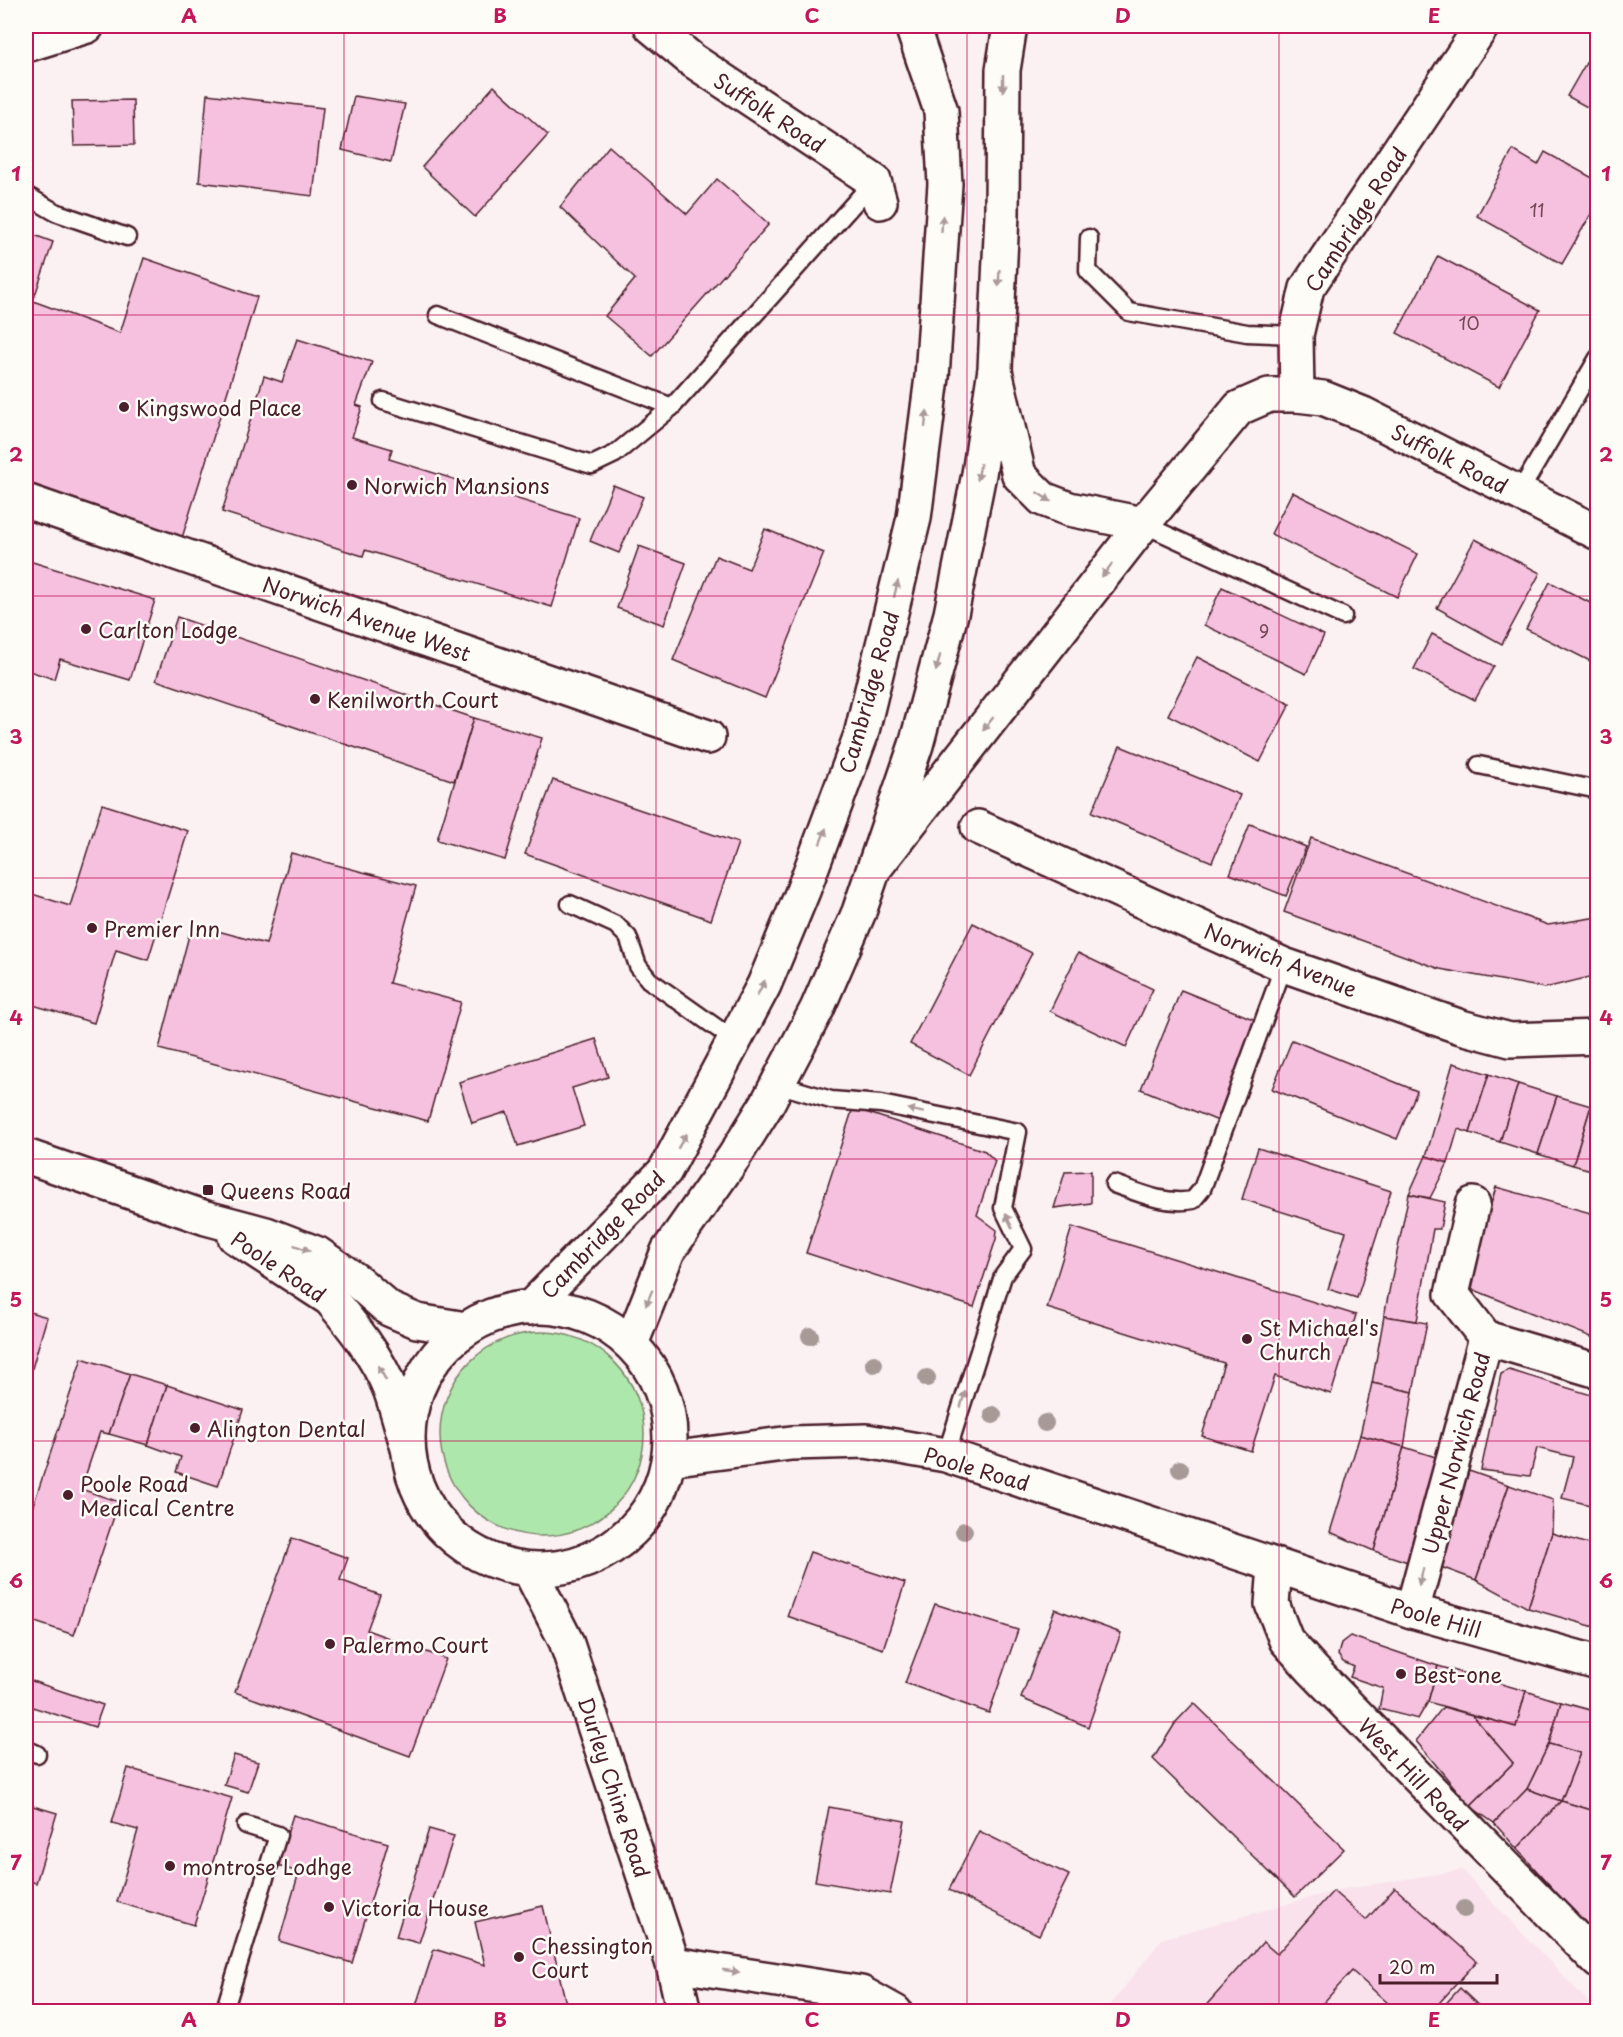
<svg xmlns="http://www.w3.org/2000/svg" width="1623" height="2037" viewBox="0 0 1623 2037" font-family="'Playpen Sans',sans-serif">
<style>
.built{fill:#f9e2ec}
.green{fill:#aee7ab;stroke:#7c836b;stroke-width:1.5}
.building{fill:#f5c1de;stroke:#4a1f2b;stroke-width:1.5}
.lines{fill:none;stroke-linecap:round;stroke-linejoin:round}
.service-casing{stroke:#4a1f2b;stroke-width:21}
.minor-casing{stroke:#4a1f2b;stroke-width:38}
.tertiary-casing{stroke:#4a1f2b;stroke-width:38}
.secondary-casing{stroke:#4a1f2b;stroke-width:38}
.service{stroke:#fdfcf7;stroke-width:16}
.minor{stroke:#fdfcf7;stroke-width:33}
.tertiary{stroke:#fdfcf7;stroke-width:33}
.secondary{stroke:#fdfcf7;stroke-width:33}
.tree{fill:#a79996}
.oneway{fill:#ac999b}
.grid{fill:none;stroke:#c2185b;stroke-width:1.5;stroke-opacity:0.55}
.poi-dot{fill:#4a1f2b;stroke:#fdfcf7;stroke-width:2}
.labels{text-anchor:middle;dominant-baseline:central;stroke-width:5;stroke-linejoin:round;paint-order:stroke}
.number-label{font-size:18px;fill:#754858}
.street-label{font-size:21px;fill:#4a1f2b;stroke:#fdfcf7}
.poi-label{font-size:21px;fill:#4a1f2b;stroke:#fdfcf7;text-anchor:start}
.neatline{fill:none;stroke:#c2185b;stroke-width:2}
.grid-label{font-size:20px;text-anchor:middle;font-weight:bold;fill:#c2185b}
</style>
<rect width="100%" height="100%" fill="#fbf0f2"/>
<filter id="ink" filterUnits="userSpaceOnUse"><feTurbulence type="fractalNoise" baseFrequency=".0167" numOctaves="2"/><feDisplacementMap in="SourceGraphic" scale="12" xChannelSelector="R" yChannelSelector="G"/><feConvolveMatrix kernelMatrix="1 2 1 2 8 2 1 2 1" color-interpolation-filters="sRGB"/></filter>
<g filter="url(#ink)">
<polygon class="built" points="1462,1870 1597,2011 1105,2012 1162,1939 1333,1891"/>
<circle class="green" cx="542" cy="1434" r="102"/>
<g class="building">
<polygon points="1598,42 1598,113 1567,96"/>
<polygon points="494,86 548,135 475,217 422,167"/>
<polygon points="207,94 323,108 313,196 199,182"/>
<polygon points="354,96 405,104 391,162 342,150"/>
<polygon points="133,100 134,145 74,146 72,101"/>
<polygon points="609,146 687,214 717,179 769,224 652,356 605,316 635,279 560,207"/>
<polygon points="1513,150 1538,165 1545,152 1598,181 1598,202 1562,264 1477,216"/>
<polygon points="26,232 53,242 33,301 120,333 144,258 257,297 182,538 26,482"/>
<polygon points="1438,256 1540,310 1499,387 1397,333"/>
<polygon points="297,339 372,362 356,405 362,407 352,437 392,449 389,459 579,518 552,607 365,550 363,556 222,512 264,376 282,382"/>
<polygon points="613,485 643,497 619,553 590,541"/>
<polygon points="1292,492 1418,554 1397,597 1271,534"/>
<polygon points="765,529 824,553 765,698 673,660 716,556 749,569"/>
<polygon points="1475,539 1540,573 1502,644 1437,608"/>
<polygon points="639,546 686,563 664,625 617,608"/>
<polygon points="26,560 155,600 130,680 60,659 54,679 26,670"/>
<polygon points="1550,582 1598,607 1598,665 1526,629"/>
<polygon points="1222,587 1324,635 1306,674 1204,625"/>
<polygon points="177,617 474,718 454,781 156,680"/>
<polygon points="1432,634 1494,666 1475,700 1414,669"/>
<polygon points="1197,657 1290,704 1260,762 1168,715"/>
<polygon points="474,718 542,738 505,860 437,840"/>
<polygon points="1120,746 1240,795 1212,862 1092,812"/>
<polygon points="553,780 738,843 711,920 525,854"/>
<polygon points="102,804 188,831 148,960 116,950 94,1023 26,1003 26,892 70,906"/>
<polygon points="1250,824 1306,847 1286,896 1230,874"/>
<polygon points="1311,838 1548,925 1598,917 1598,975 1545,988 1440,969 1284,912"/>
<polygon points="291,853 416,886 389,983 461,1002 428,1121 159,1049 192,924 266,944"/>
<polygon points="973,923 1032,953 969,1075 910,1044"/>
<polygon points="1078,953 1153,989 1126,1047 1050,1011"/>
<polygon points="1181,990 1258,1021 1218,1121 1141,1089"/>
<polygon points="596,1039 608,1077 572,1088 584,1126 518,1146 507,1112 472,1123 459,1082"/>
<polygon points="1292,1040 1417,1091 1397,1139 1272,1089"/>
<polygon points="1453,1063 1489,1074 1470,1133 1458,1129 1448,1163 1426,1156"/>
<polygon points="1489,1074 1518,1084 1500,1142 1470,1133"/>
<polygon points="1518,1084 1557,1096 1538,1154 1500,1142"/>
<polygon points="1557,1096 1591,1106 1573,1165 1538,1154"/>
<polygon points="1591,1106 1598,1109 1598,1172 1573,1165"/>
<polygon points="853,1108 985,1151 995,1161 977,1215 997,1230 996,1239 974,1307 806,1253"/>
<polygon points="1258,1148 1391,1191 1357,1298 1328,1289 1346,1232 1242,1199"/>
<polygon points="1426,1156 1448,1163 1430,1198 1409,1194"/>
<polygon points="1091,1171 1091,1203 1054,1208 1065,1172"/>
<polygon points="1496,1187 1598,1215 1596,1339 1467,1287"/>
<polygon points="1409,1194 1445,1202 1440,1229 1433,1229 1417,1321 1384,1316"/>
<polygon points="1072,1227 1356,1315 1331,1394 1275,1376 1251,1451 1202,1436 1224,1363 1047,1308"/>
<polygon points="26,1311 47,1317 26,1389"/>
<polygon points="1384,1316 1427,1323 1413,1392 1372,1383"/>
<polygon points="82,1358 130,1374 109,1434 100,1432 81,1489 119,1502 74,1635 26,1619 26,1527"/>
<polygon points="1509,1370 1598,1397 1598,1507 1562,1498 1573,1457 1537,1448 1530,1476 1481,1470 1501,1374"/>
<polygon points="130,1374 167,1385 148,1445 109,1434"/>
<polygon points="1372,1383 1413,1392 1404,1447 1360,1435"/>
<polygon points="167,1385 243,1410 218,1486 176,1472 181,1457 148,1445"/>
<polygon points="1360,1435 1404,1447 1374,1551 1330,1532"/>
<polygon points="1404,1447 1442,1459 1411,1563 1374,1551"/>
<polygon points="1469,1471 1509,1485 1476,1580 1438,1566"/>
<polygon points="1509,1485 1553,1500 1552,1533 1528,1608 1476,1580"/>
<polygon points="1552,1533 1598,1547 1598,1628 1528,1608"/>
<polygon points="292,1538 348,1558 340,1580 380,1595 367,1630 446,1659 410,1756 235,1692"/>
<polygon points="810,1552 905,1583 883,1649 787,1616"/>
<polygon points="935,1604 1018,1630 989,1713 905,1683"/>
<polygon points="1055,1609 1121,1633 1088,1727 1021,1698"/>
<polygon points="1350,1636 1438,1666 1428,1702 1418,1719 1379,1709 1383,1688 1350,1677 1354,1667 1343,1662 1338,1655 1341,1643"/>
<polygon points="1438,1666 1526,1691 1516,1727 1428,1702"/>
<polygon points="26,1679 103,1705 95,1727 26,1705"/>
<polygon points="1526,1691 1561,1702 1549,1744 1527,1789 1494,1823 1470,1806 1513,1763 1472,1715 1516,1727"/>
<polygon points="1561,1702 1598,1712 1598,1812 1561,1801 1580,1753 1549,1744"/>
<polygon points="1194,1703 1344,1849 1295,1897 1153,1759 1176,1722"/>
<polygon points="1443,1707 1472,1715 1513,1763 1470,1806 1416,1741"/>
<polygon points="1549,1744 1580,1753 1561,1801 1527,1789"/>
<polygon points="234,1755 258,1762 248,1792 224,1785"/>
<polygon points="128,1768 232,1798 194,1925 117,1902 138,1830 112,1823"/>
<polygon points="1527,1789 1561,1801 1517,1849 1494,1823"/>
<polygon points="1561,1801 1598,1812 1598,1925 1592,1932 1517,1849"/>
<polygon points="26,1804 57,1813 36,1883 26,1880"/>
<polygon points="829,1807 905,1821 890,1894 815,1881"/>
<polygon points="293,1815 388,1843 352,1963 279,1941 299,1872 277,1866"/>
<polygon points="429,1829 454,1836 419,1943 396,1937"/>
<polygon points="979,1831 1069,1875 1039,1935 949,1890"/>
<polygon points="1395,1888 1477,1961 1431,2012 1398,2012 1352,1971 1315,2012 1200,2012 1263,1942 1277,1954 1333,1891 1366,1920"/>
<polygon points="543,1906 568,2012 414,2012 434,1949 485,1965 475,1922"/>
<polygon points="1460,1988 1485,2012 1438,2012"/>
</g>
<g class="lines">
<g class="service-casing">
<g id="service">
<polyline points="26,195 55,212 127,237"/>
<polyline points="1089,238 1088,271 1129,312 1247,333 1296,335"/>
<polyline points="438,315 672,407 874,181"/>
<polyline points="383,401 592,465 615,454 672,407"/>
<polyline points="1519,493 1598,358"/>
<polyline points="1143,524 1343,616"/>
<polyline points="1479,765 1598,790"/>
<polyline points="570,904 616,925 628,937 638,966 649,980 734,1040"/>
<polyline points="777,1084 831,1100 881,1104 1018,1132 1003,1208 1023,1249 1003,1276 946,1455"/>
<path d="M1114,1184C1139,1193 1165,1205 1193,1200L1202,1189L1284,965"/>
<polyline points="26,1749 37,1754"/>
<polyline points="224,2012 278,1835 246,1825"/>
</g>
</g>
<g class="minor-casing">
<g id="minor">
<polyline points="651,26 692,60 874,181 880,202"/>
<polyline points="26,45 87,26"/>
<polyline points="995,371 1019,475 1043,499 1069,509 1143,524"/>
<polyline points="1297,395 1296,335 1307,288 1482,26"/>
<polyline points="26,501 708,737"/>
<polyline points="978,827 1284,965 1461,1027 1510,1040 1598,1037"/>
<polyline points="877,865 1143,524 1239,408 1269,395 1297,395 1323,398 1363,414 1598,533"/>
<polyline points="1473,1204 1452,1294 1486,1338"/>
<polyline points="1486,1338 1598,1371"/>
<polyline points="1275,1567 1272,1604 1286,1640 1313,1670 1598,1961"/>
<polyline points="1412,1611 1486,1338"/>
<polyline points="673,1964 861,1993 895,2012"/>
</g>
</g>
<g class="tertiary-casing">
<g id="tertiary">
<polyline points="26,1156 206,1218 266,1234 318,1254 357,1281 389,1309 417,1321 466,1329"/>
<path d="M235,1237L330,1299C353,1326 377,1356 390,1389C397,1408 402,1429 408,1448"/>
<polyline points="669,1459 791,1443 866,1441 946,1455 1412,1611 1598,1663"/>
</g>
</g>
<g class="secondary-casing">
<g id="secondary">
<circle cx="539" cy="1438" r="131"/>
<polyline points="530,1308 665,1171 764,985 803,891 861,735 914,518 932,377 945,184 941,111 912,26"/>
<polyline points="631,1344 668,1251 734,1157 767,1104 817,1009 859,912 916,745 951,614 979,474 995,369 1002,214 1003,70 1010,26"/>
<polyline points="529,1569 566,1641 673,1964 684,2012"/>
</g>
</g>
<use href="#service" class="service"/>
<use href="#minor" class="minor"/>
<use href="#tertiary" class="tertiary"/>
<use href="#secondary" class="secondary"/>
</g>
<g class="tree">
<circle cx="810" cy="1336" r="9"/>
<circle cx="874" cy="1364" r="9"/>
<circle cx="927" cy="1378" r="9"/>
<circle cx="993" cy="1415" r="9"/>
<circle cx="1045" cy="1423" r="9"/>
<circle cx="1180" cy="1469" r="9"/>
<circle cx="964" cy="1531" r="9"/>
<circle cx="1464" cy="1909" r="9"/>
</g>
<defs><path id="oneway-solid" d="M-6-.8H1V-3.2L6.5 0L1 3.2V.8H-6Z" transform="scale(1.5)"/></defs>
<g class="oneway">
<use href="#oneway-solid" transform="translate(1003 83) rotate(90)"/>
<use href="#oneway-solid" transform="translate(942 224) rotate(-86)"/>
<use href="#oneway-solid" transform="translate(999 278) rotate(93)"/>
<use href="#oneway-solid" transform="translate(926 419) rotate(-83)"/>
<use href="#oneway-solid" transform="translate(979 472) rotate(100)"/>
<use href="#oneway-solid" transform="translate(1044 497) rotate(33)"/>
<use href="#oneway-solid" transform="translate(1107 570) rotate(128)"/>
<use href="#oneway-solid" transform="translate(896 589) rotate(-76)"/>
<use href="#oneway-solid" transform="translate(938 663) rotate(105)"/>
<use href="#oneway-solid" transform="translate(988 724) rotate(128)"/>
<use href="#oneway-solid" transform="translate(823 836) rotate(-69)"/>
<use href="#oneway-solid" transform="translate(761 988) rotate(-63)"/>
<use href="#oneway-solid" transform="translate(916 1111) rotate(-168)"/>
<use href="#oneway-solid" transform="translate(682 1141) rotate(-61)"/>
<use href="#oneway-solid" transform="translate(1009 1221) rotate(-115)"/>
<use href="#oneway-solid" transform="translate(302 1248) rotate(21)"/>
<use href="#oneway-solid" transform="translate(649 1298) rotate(112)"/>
<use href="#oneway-solid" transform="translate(382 1373) rotate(-119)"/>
<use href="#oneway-solid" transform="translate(963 1399) rotate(-73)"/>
<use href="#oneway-solid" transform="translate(1421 1577) rotate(105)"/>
<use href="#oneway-solid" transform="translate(731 1971) rotate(8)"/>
</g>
</g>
<path class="grid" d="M344,26V2012M656,26V2012M967,26V2012M1279,26V2012M26,315H1598M26,596H1598M26,878H1598M26,1159H1598M26,1441H1598M26,1722H1598"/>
<g class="poi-dot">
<circle cx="124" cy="407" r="6"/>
<circle cx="352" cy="485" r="6"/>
<circle cx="86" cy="629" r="6"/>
<circle cx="315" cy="699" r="6"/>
<circle cx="92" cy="928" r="6"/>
<rect x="202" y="1184" width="12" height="12" rx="3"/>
<circle cx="1247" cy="1339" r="6"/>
<circle cx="195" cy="1428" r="6"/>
<circle cx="68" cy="1495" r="6"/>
<circle cx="330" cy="1644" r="6"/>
<circle cx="1401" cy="1674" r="6"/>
<circle cx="170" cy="1866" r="6"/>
<circle cx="329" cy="1907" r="6"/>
<circle cx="519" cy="1957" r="6"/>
</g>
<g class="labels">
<g class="number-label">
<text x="1537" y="209">11</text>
<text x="1469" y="322">10</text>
<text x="1264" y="630">9</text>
</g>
<g class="street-label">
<text transform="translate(770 112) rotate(33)">Suffolk Road</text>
<text transform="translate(1355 219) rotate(-57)">Cambridge Road</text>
<text transform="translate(1450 458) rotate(27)">Suffolk Road</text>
<text transform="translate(367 618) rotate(19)">Norwich Avenue West</text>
<text transform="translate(868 692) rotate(-74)">Cambridge Road</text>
<text transform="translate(1281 959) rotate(22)">Norwich Avenue</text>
<text transform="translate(602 1234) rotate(-46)">Cambridge Road</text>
<text transform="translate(279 1266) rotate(34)">Poole Road</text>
<text transform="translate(1455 1453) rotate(-75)">Upper Norwich Road</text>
<text transform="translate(977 1468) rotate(16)">Poole Road</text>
<text transform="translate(1436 1617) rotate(16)">Poole Hill</text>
<text transform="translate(1414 1774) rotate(46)">West Hill Road</text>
<text transform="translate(615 1787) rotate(72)">Durley Chine Road</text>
</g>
<g class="poi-label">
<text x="136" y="407">Kingswood Place</text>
<text x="364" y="485">Norwich Mansions</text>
<text x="98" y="629">Carlton Lodge</text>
<text x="327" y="699">Kenilworth Court</text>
<text x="104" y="928">Premier Inn</text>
<text x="220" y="1190">Queens Road</text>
<text x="1259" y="1327">St Michael's<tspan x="1259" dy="24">Church</tspan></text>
<text x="207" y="1428">Alington Dental</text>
<text x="80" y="1483">Poole Road<tspan x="80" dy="24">Medical Centre</tspan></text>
<text x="342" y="1644">Palermo Court</text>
<text x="1413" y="1674">Best-one</text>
<text x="182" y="1866">montrose Lodhge</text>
<text x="341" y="1907">Victoria House</text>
<text x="531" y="1945">Chessington<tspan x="531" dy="24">Court</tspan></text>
</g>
</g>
<rect width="1623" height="2037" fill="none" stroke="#fdfcf7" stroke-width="66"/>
<path d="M1380 1974v9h117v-9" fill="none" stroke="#4a1f2b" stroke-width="3"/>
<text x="1389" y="1974" font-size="18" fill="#4a1f2b" stroke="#fdfcf7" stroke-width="4.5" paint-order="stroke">20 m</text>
<rect x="33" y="33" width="1557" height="1971" class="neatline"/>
<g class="grid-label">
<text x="189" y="23">A</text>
<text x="500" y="23">B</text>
<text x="812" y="23">C</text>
<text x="1123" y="23">D</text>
<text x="1434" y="23">E</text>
<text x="16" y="181">1</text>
<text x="1606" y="181">1</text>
<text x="16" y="462">2</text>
<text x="1606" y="462">2</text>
<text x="16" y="744">3</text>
<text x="1606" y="744">3</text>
<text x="16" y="1025">4</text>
<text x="1606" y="1025">4</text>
<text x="16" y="1307">5</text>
<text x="1606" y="1307">5</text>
<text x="16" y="1588">6</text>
<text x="1606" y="1588">6</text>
<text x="16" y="1870">7</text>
<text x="1606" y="1870">7</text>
<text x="189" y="2027">A</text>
<text x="500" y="2027">B</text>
<text x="812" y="2027">C</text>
<text x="1123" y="2027">D</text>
<text x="1434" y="2027">E</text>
</g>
</svg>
